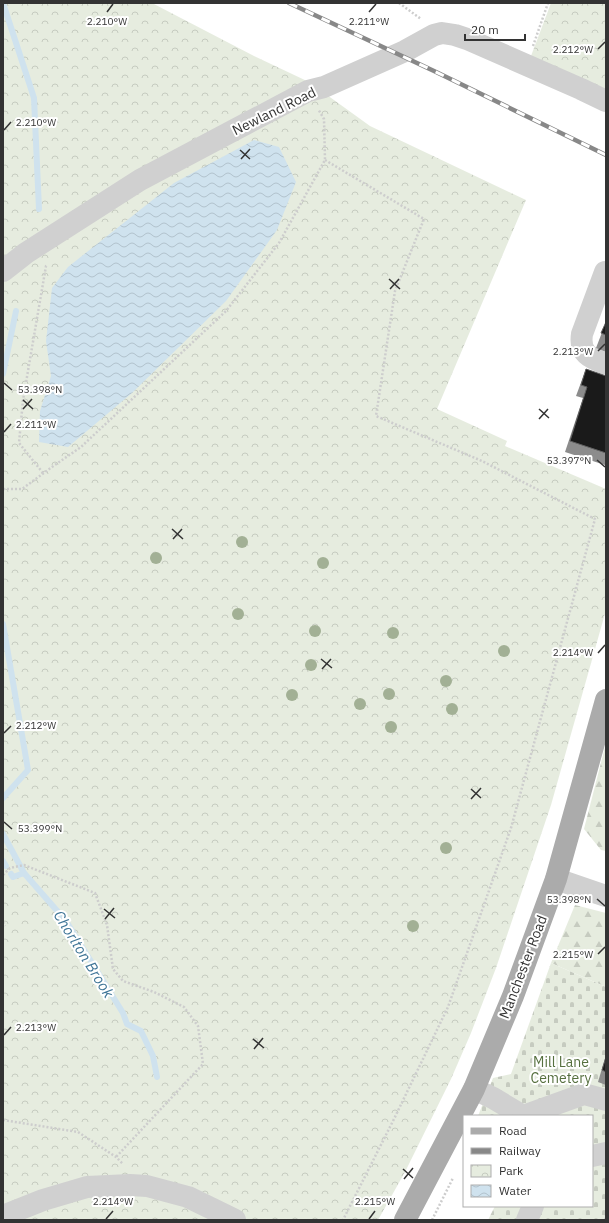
<svg xmlns="http://www.w3.org/2000/svg" width="609" height="1223" viewBox="0 0 609 1223" font-family="'IBM Plex Sans',sans-serif">
<style>
.forest{fill:url(#forest-firs)}
.cemetery{fill:url(#cemetery-stones)}
.park{fill:url(#park-crowns)}
.water{fill:url(#water-waves)}
.lines{fill:none;stroke-linecap:round;stroke-linejoin:round}
.stream{stroke:#cfe2ee;stroke-width:6}
.path{stroke:#cdcdcd;stroke-width:2.5;stroke-dasharray:2 2;stroke-linecap:butt}
.minor{stroke:#d0d0d0;stroke-width:22}
.major{stroke:#ababab;stroke-width:22}
.rail-casing{stroke:#888;stroke-width:4.5}
.rail{stroke:#fff;stroke-width:3;stroke-dasharray:9;stroke-linecap:butt}
.tree{fill:#a2b095}
.wall{fill:#8c8c8c}
.building{fill:#1a1a1a;stroke:#5f5f5f}
.ticks{fill:none;stroke:#333;stroke-width:1.5}
.labels{text-anchor:middle;dominant-baseline:central;stroke-width:4;stroke-linejoin:round;paint-order:stroke}
.street-label{font-size:14px;fill:#333;stroke:#fff}
.park-label{font-size:14px;fill:#56703f;stroke:#fff}
.water-label{font-size:15px;font-style:italic;fill:#3f7597;stroke:#fff}
.ticks-label{font-size:10px;text-anchor:middle;fill:#333;stroke:#fff;stroke-width:4;stroke-linejoin:round;paint-order:stroke}
</style>
<defs>
<pattern id="forest-firs" width="22" height="20" patternUnits="userSpaceOnUse"><rect width="22" height="20" fill="#e6ecdf"/><path d="M5 1l3.5 6h-7zM16 11l3.5 6h-7z" fill="#c6cbc0"/></pattern>
<pattern id="cemetery-stones" width="16" height="16" patternUnits="userSpaceOnUse"><rect width="16" height="16" fill="#e6ecdf"/><path d="M2 7V4a2 2 0 0 1 4 0v3zM10 15v-3a2 2 0 0 1 4 0v3z" fill="#c6cbc0"/></pattern>
<pattern id="park-crowns" width="20" height="18" patternUnits="userSpaceOnUse"><rect width="20" height="18" fill="#e6ecdf"/><path d="M2 6a3 3 0 1 1 6 0M12 15a3 3 0 1 1 6 0" fill="none" stroke="#c6cbc0"/></pattern>
<pattern id="water-waves" width="16" height="10" patternUnits="userSpaceOnUse"><rect width="16" height="10" fill="#cfe2ee"/><path d="M0 5q4-4 8 0t8 0" fill="none" stroke="#b2c2cd"/></pattern>
</defs>
<rect width="100%" height="100%" fill="#fff"/>
<g class="forest">
<polygon points="606,743 606,851 601,850 584,829"/>
<polygon points="575,905 606,913 606,987 551,963"/>
</g>
<polygon class="cemetery" points="551,963 606,987 606,1220 488,1220 495,1206 592,1206 592,1116 478,1116 493,1078 511,1074"/>
<g class="park">
<polygon points="3,3 152,3 254,56 309,82 370,126 526,200 437,409 507,441 505,446 606,489 606,610 551,805 496,968 471,1033 451,1079 405,1172 378,1220 3,1220"/>
<polygon points="551,3 606,3 606,94 531,56"/>
</g>
<polygon class="water" points="254,140 279,147 296,182 277,230 226,301 132,393 68,447 39,442 40,411 51,376 46,341 52,288 68,267 174,183"/>
<g class="lines">
<g class="stream">
<polyline points="3,3 34,98 39,209"/>
<polyline points="3,374 16,311"/>
<polyline points="3,624 28,770 3,798"/>
<polyline points="3,834 24,873 66,921 123,1013 127,1024 141,1031 153,1056 157,1077"/>
<polyline points="3,861 6,866"/>
<polyline points="11,874 13,877 24,873"/>
</g>
<g class="path">
<polyline points="399,3 421,19"/>
<polyline points="533,46 548,3"/>
<polyline points="325,160 424,219 395,291 376,416 482,461 595,519 511,828 448,1007 394,1119 343,1220"/>
<polyline points="43,473 19,443 23,400 46,266 48,265"/>
<polyline points="3,489 22,489 52,467 81,447 226,311 279,243 325,160 324,119 318,109"/>
<polyline points="3,875 10,868 24,865 95,893 107,925 113,969 123,981 154,992 184,1007 198,1026 203,1064 116,1157"/>
<polyline points="3,922 5,926"/>
<polyline points="3,1120 78,1132 116,1157 123,1164"/>
<polyline points="432,1220 453,1178"/>
<polyline points="605,1220 606,1215"/>
</g>
<g class="minor">
<polyline points="3,271 26,253 140,180 308,91 324,87 405,51 434,35 442,33 455,35 467,39 581,89 606,101"/>
<path d="M605,272L582,334C579,354 590,358 606,364"/>
<polyline points="556,879 606,896"/>
<polyline points="474,1089 493,1098 523,1116"/>
<polyline points="523,1116 584,1094 606,1100"/>
<polyline points="592,1156 606,1153"/>
<polyline points="3,1216 43,1200 87,1187 130,1185 147,1186 188,1197 235,1220"/>
<polyline points="527,1220 533,1206"/>
</g>
<polyline class="major" points="405,1220 474,1089 513,996 556,879 606,700"/>
<g class="rail-casing">
<polyline id="rail" points="289,3 434,71 606,155"/>
</g>
<use href="#rail" class="rail"/>
</g>
<g class="tree">
<circle cx="242" cy="542" r="6"/>
<circle cx="156" cy="558" r="6"/>
<circle cx="323" cy="563" r="6"/>
<circle cx="238" cy="614" r="6"/>
<circle cx="315" cy="631" r="6"/>
<circle cx="393" cy="633" r="6"/>
<circle cx="504" cy="651" r="6"/>
<circle cx="311" cy="665" r="6"/>
<circle cx="446" cy="681" r="6"/>
<circle cx="389" cy="694" r="6"/>
<circle cx="292" cy="695" r="6"/>
<circle cx="360" cy="704" r="6"/>
<circle cx="452" cy="709" r="6"/>
<circle cx="391" cy="727" r="6"/>
<circle cx="446" cy="848" r="6"/>
<circle cx="413" cy="926" r="6"/>
</g>
<g class="wall">
<polygon points="606,322 606,352 596,348"/>
<polygon points="586,369 606,376 606,462 605,465 565,452 583,398 576,396"/>
<polygon points="606,1055 606,1085 598,1082"/>
</g>
<g class="building">
<polygon points="606,322 606,335 601,333"/>
<polygon points="586,369 606,376 606,453 570,441 587,387 581,385"/>
<polygon points="606,1057 606,1072 602,1070"/>
</g>
<path class="ticks" d="M107,12L113,4M369,12L376,4M598,49L605,42M4,130L11,122M240,150L250,159M241,159L250,149M389,279L400,289M390,289L399,279M598,351L605,344M4,383L12,390M23,400L33,409M23,409L32,399M539,409L549,418M539,419L548,409M4,432L11,424M597,460L605,467M172,529L183,539M173,539L182,529M598,653L605,645M321,659L332,668M322,669L331,659M4,733L11,726M471,789L481,798M471,799L481,788M4,822L12,829M597,899L605,906M104,909L115,918M105,919L114,908M598,954L605,947M4,1035L11,1027M253,1039L264,1048M254,1049L263,1038M403,1169L413,1178M404,1179L413,1168M106,1219L113,1211M369,1219L375,1211"/>
<g class="labels">
<g class="street-label">
<text transform="translate(274 111) rotate(-26)">Newland Road</text>
<text transform="translate(523 967) rotate(-69)">Manchester Road</text>
</g>
<g class="park-label">
<text x="561" y="1062">Mill Lane<tspan x="561" dy="16">Cemetery</tspan></text>
</g>
<g class="water-label">
<text transform="translate(84 954) rotate(58)">Chorlton Brook</text>
</g>
</g>
<g class="ticks-label">
<text x="107" y="25">2.210°W</text>
<text x="369" y="25">2.211°W</text>
<text x="573" y="53">2.212°W</text>
<text x="36" y="126">2.210°W</text>
<text x="573" y="355">2.213°W</text>
<text x="40" y="393">53.398°N</text>
<text x="36" y="428">2.211°W</text>
<text x="569" y="464">53.397°N</text>
<text x="573" y="656">2.214°W</text>
<text x="36" y="729">2.212°W</text>
<text x="40" y="832">53.399°N</text>
<text x="569" y="903">53.398°N</text>
<text x="573" y="958">2.215°W</text>
<text x="36" y="1031">2.213°W</text>
<text x="113" y="1205">2.214°W</text>
<text x="375" y="1205">2.215°W</text>
</g>
<rect width="609" height="1223" fill="none" stroke="#333333" stroke-width="8"/>
<rect x="463" y="1115" width="130" height="92" fill="#ffffff" stroke="#adadad"/>
<rect x="471" y="1128" width="20" height="6" fill="#ababab" stroke="#adadad"/>
<text x="499" y="1135" font-size="12" fill="#333333">Road</text>
<rect x="471" y="1148" width="20" height="6" fill="#888888" stroke="#adadad"/>
<text x="499" y="1155" font-size="12" fill="#333333">Railway</text>
<rect x="471" y="1165" width="20" height="12" fill="url(#park-crowns)" stroke="#adadad"/>
<text x="499" y="1175" font-size="12" fill="#333333">Park</text>
<rect x="471" y="1185" width="20" height="12" fill="url(#water-waves)" stroke="#adadad"/>
<text x="499" y="1195" font-size="12" fill="#333333">Water</text>
<path d="M465 34v6h60v-6" fill="none" stroke="#333333" stroke-width="2"/>
<text x="471" y="34" font-size="12" fill="#333333" stroke="#ffffff" stroke-width="3" paint-order="stroke">20 m</text>
</svg>
